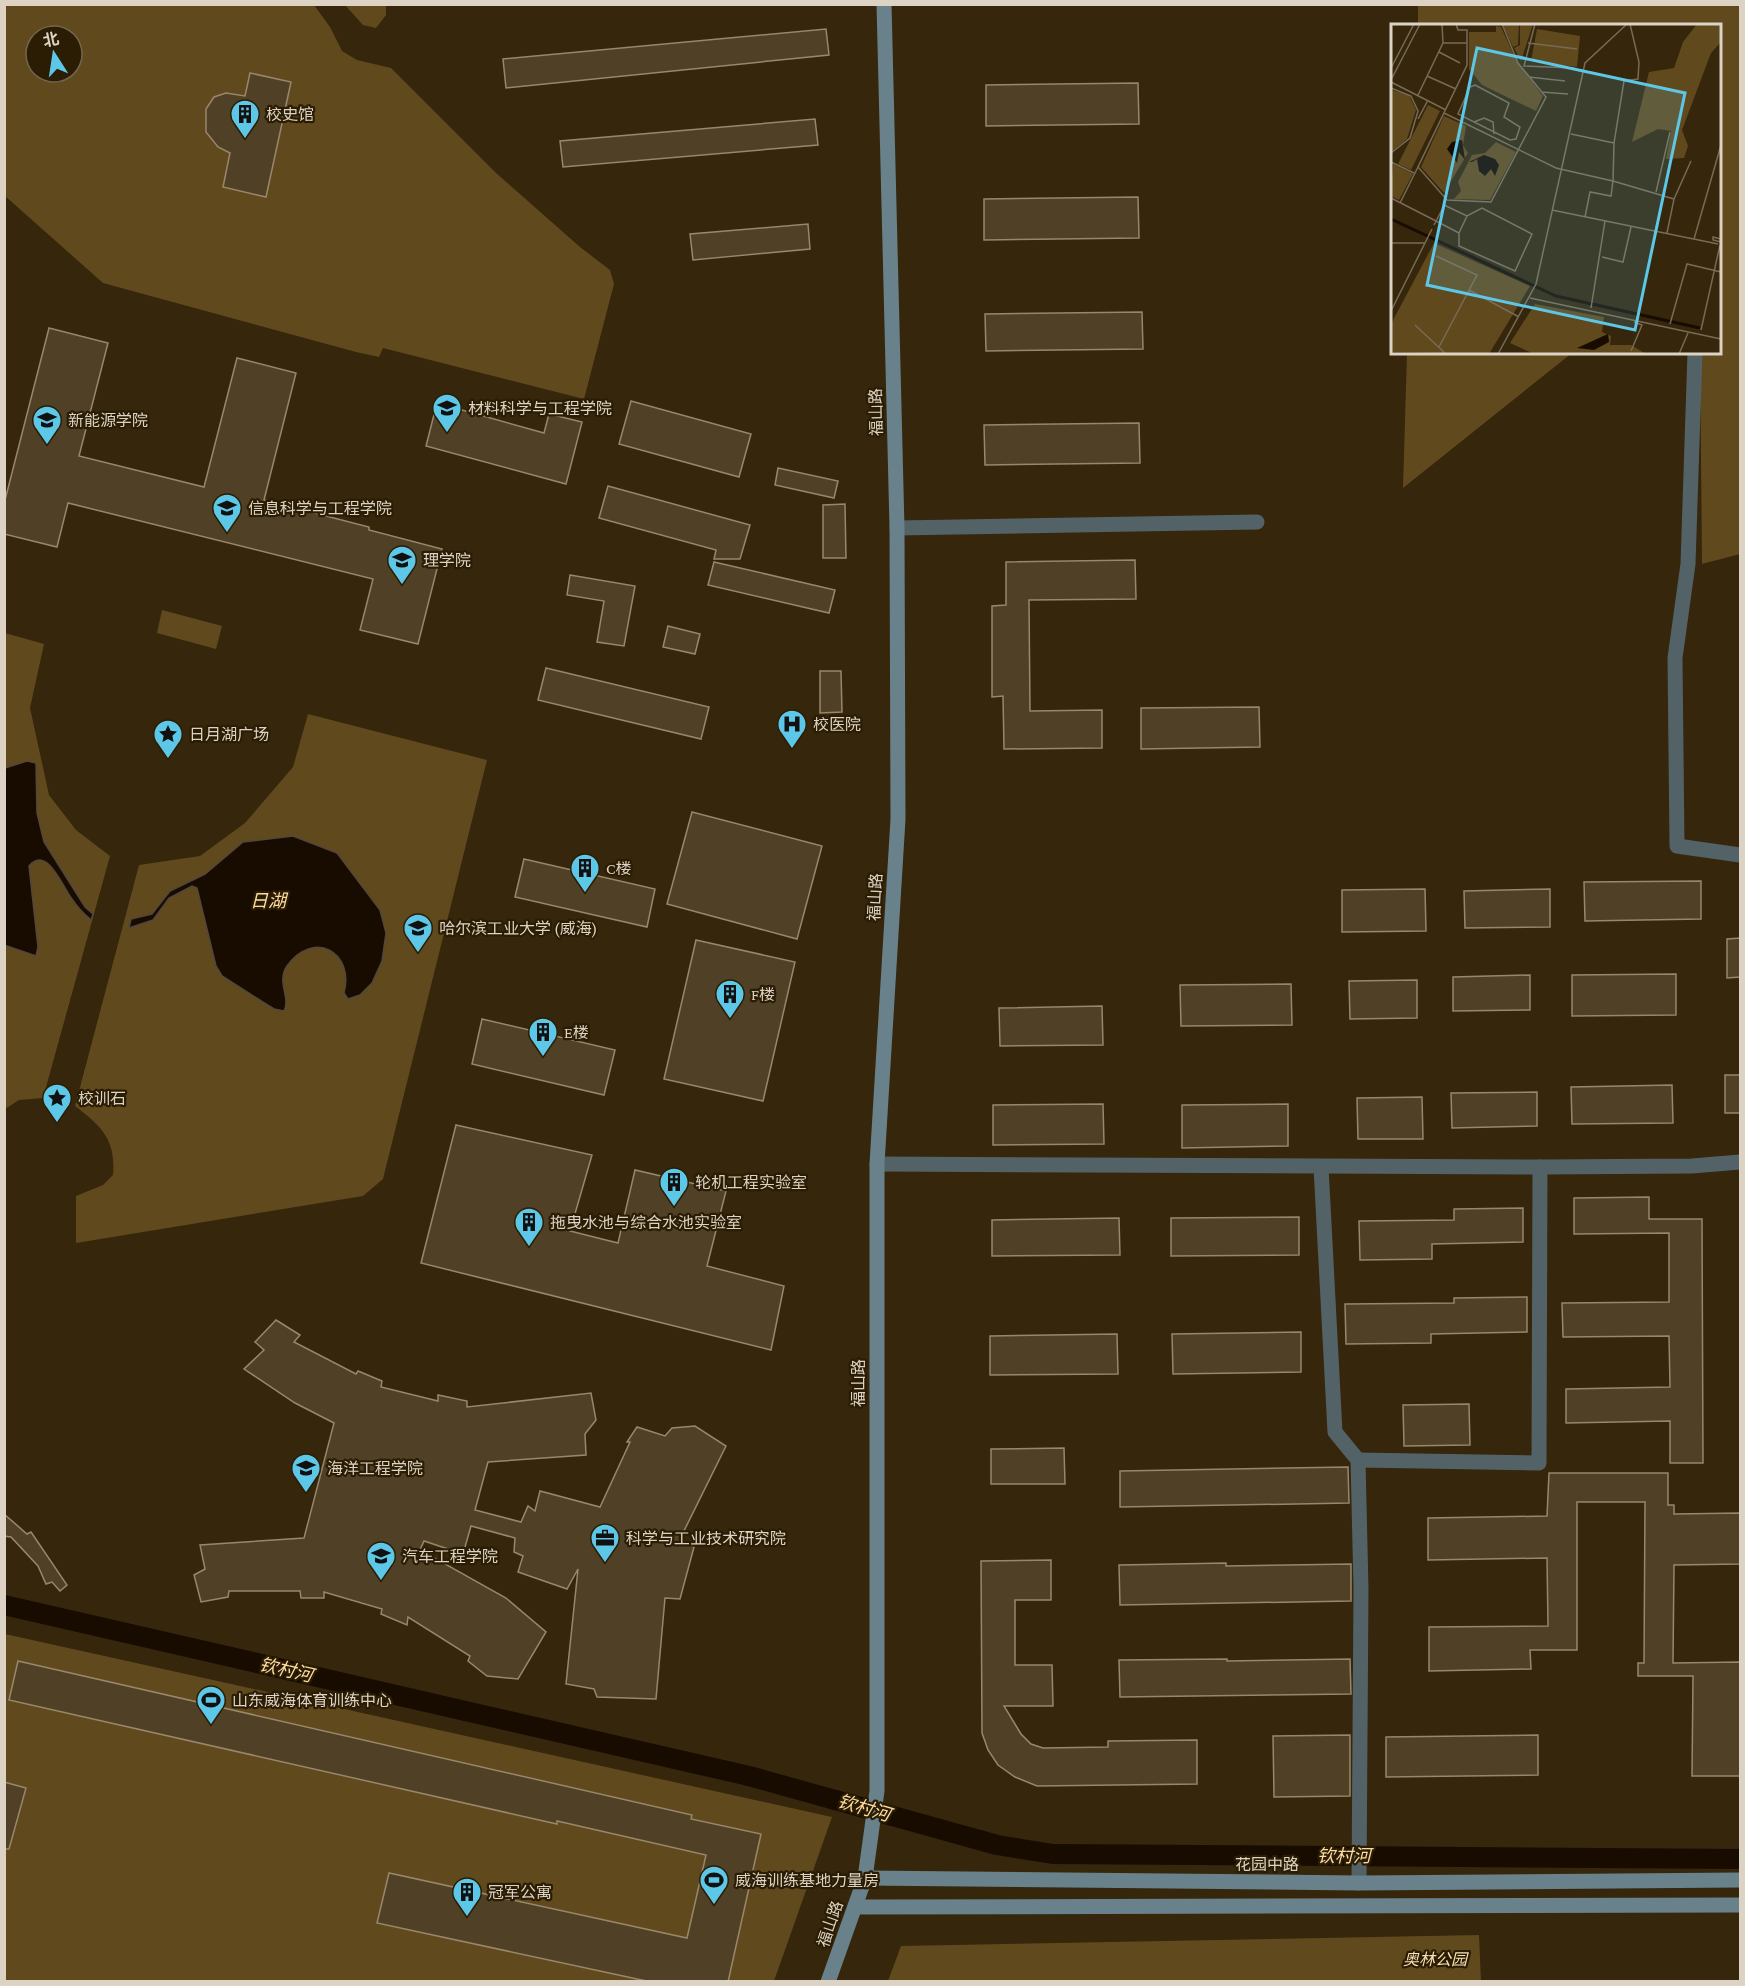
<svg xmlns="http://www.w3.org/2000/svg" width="1745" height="1986" viewBox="0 0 1745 1986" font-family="'Crimson Pro','Noto Sans SC',serif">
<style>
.green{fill:#61491e;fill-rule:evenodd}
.water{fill:#180b00;stroke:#53473b;stroke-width:1.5}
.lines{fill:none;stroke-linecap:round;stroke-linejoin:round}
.canal{stroke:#180b00;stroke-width:20}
.building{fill:#504126;stroke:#99876b;stroke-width:1.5}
.minor{stroke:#536267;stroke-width:15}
.secondary{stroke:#69818a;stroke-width:15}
.labels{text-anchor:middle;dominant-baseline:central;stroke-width:4.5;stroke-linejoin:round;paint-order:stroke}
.poi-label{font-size:16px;fill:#dcd3c4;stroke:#2b1d03;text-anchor:start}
.street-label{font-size:16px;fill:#dcd3c4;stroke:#2b1d03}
.park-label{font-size:16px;font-style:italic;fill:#f9dfb4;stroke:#2b1d03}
.water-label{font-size:18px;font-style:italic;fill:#fedba1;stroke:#2b1d03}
.inset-river{fill:none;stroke:#180b00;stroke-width:3}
.inset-road{fill:none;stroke:#786b56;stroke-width:1.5}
.view{fill:#5dc7e8;fill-opacity:0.15;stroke:#5dc7e8;stroke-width:3}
.inset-edge{fill:none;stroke:#dcd3c4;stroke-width:3}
</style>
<rect width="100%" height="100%" fill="#35260c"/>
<g class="green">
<path d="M5,5H314L330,27L342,51L357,60L391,68L496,173L580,247L610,270L614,284L584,399L383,348L379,357L356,352L103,283L5,196ZM36,36H72V72H36Z"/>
<polygon points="345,5 386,5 386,15 376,28 363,25"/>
<polygon points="1418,5 1740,5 1740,554 1702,564 1700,353 1720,352 1720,26 1418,26"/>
<polygon points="1407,353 1407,352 1572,353 1403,488"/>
<polygon points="162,610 222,626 216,649 157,633"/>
<polygon points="5,633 44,644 30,708 49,795 76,830 110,856 43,1098 19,1100 5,1109"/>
<path d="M308,714L487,760L383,1179L363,1196L76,1243V1196L103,1185L113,1175C116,1139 101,1126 75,1106L139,865L200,856L245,823L293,767Z"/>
<polygon points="5,1634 832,1817 774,1981 5,1982"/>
<polygon points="1479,1935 1481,1981 888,1981 901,1946"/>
</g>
<g class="water">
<path d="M27,761L36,763L37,813L44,842L85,907L93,914L91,920C84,914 77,907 72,899C63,888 47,844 29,866L38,947L36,956L4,945L5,768Z"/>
<path d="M293,836L337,853L380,910L386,933L382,961L372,983L360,995L348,999L344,993C355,952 313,929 287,966C276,982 291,997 284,1011L274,1009L222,976L216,966L197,888L192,886L169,898L153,920L129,928L131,919L152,914L170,891L205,874L243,842Z"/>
</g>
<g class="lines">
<polyline class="canal" points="4,1605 749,1776 997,1845 1053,1854 1740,1859"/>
</g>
<g class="building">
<polygon points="826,29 829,55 506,88 503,59"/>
<polygon points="250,73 291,82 266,197 223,187 230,153 218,147 206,132 206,109 214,97 226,93 245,96"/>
<polygon points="1138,83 1139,124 986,126 986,85"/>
<polygon points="815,119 818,145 563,167 560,141"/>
<polygon points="1138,197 1139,238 984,240 984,199"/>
<polygon points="808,224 810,249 693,260 690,234"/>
<polygon points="1142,312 1143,349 986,351 985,314"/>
<polygon points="49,328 108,343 79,456 204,487 237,358 296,373 264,500 369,527 369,530 442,549 418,644 360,630 373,579 68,503 57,547 4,534 4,504"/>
<polygon points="631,401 751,434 739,477 619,444"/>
<polygon points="437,403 544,433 549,414 582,422 566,484 426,446"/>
<polygon points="1139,423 1140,463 985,465 984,425"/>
<polygon points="778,468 838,481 834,498 775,485"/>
<polygon points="608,486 750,525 740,559 714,559 716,550 599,518"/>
<polygon points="845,504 846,558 823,558 823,505"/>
<polygon points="1135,560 1136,599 1029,600 1030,711 1102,710 1102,748 1004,749 1003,696 992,697 992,606 1006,605 1006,562"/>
<polygon points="714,562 835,590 829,613 708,585"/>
<polygon points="570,575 635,586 624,646 597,642 604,601 567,595"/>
<polygon points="668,626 700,634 695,654 663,647"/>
<polygon points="546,668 709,707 701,739 538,700"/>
<polygon points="820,671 841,671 842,712 820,713"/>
<polygon points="1259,707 1260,747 1141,749 1141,708"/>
<polygon points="692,812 822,846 797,939 667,904"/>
<polygon points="524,859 655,889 647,927 515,897"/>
<polygon points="1701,881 1701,919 1585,921 1584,882"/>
<polygon points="1425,889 1426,931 1342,932 1342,890"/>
<polygon points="1550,889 1550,927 1465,928 1464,891"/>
<polygon points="1740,938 1740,977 1727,978 1727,939"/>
<polygon points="696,940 795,962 763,1101 664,1079"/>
<polygon points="1676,974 1676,1015 1572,1016 1572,975"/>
<polygon points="1530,975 1530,1010 1453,1011 1453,977"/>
<polygon points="1417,980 1417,1018 1350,1019 1349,981"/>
<polygon points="1291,984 1292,1025 1181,1026 1180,985"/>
<polygon points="1102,1006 1103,1045 1000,1046 999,1008"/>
<polygon points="482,1019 615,1050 604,1095 472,1064"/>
<rect x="1725" y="1075" width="15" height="38"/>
<polygon points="1672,1085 1673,1123 1572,1124 1571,1087"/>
<polygon points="1537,1092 1537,1126 1452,1128 1451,1093"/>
<polygon points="1422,1097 1423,1139 1358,1139 1357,1098"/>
<polygon points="1103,1104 1104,1144 993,1145 993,1105"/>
<polygon points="1288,1104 1288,1146 1182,1148 1182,1105"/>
<polygon points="456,1125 592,1155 570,1231 618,1243 635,1170 726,1191 707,1266 784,1286 771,1350 421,1263"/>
<polygon points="1649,1197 1649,1219 1702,1219 1703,1463 1670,1463 1670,1421 1566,1423 1566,1389 1670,1387 1669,1336 1563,1337 1562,1303 1669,1302 1669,1233 1574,1234 1574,1198"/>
<polygon points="1523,1208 1523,1242 1432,1244 1432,1259 1360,1260 1359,1221 1454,1220 1454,1209"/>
<polygon points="1299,1217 1299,1255 1171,1256 1171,1218"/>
<polygon points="1119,1218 1120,1255 992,1256 992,1220"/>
<polygon points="1527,1297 1527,1332 1431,1334 1431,1343 1346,1344 1345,1304 1454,1303 1454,1298"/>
<polygon points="276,1320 300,1335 294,1342 356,1374 358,1371 382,1381 381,1387 438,1401 438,1395 467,1401 467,1407 591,1393 596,1420 585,1434 586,1455 488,1462 475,1510 521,1522 528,1506 535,1511 540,1491 600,1507 630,1442 627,1442 637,1427 665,1436 672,1428 695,1426 726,1446 680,1539 694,1547 680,1599 665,1598 656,1699 597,1697 594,1689 566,1684 578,1569 567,1589 518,1572 523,1556 514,1552 515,1538 471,1526 463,1554 424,1541 420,1550 506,1598 546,1632 518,1679 487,1676 468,1661 470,1656 408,1617 407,1625 381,1614 382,1609 324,1592 324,1598 301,1598 300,1591 229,1591 228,1597 201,1602 194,1575 205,1569 200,1545 304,1538 334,1423 295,1403 244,1369 264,1350 255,1342"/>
<polygon points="1301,1332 1301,1372 1173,1374 1172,1334"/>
<polygon points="1117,1334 1118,1374 990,1375 990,1336"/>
<polygon points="1469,1404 1470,1445 1404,1446 1403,1405"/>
<polygon points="1064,1448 1065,1484 991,1484 991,1449"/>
<polygon points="1348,1467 1349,1503 1120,1507 1120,1471"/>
<polygon points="1549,1473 1668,1473 1668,1505 1674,1505 1674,1514 1740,1513 1740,1564 1674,1565 1673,1663 1740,1662 1740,1776 1692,1776 1693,1676 1638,1676 1638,1663 1644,1663 1645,1502 1577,1502 1577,1650 1530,1650 1531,1669 1429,1671 1429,1627 1548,1626 1547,1558 1428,1560 1428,1518 1547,1516"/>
<polygon points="4,1514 27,1534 31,1532 67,1585 60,1591 52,1582 46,1584 38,1566 11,1537 4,1536"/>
<polygon points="1051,1560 1051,1600 1015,1600 1015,1665 1052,1665 1053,1706 1004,1706 1021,1734 1031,1744 1043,1748 1108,1747 1108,1741 1197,1740 1197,1784 1037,1786 1015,1777 998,1765 988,1750 982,1733 981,1561"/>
<polygon points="1226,1563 1226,1566 1351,1564 1351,1601 1120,1605 1119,1565"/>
<polygon points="1227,1659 1227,1661 1350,1659 1351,1694 1120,1697 1119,1660"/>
<polygon points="18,1661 692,1815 691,1819 761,1834 728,1982 651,1982 377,1923 389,1873 687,1938 706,1855 557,1821 557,1824 9,1700"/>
<polygon points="1350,1735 1350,1796 1274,1797 1273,1736"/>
<polygon points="1538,1735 1538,1775 1386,1777 1386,1737"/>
<polygon points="4,1782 26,1788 9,1849 4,1849"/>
</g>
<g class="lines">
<g class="minor">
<polyline points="1695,352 1688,564 1675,658 1677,846 1740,855"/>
<polyline points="897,528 1257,522"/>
<polyline points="877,1164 1540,1167 1692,1166 1740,1162"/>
<polyline points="1321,1167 1335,1432 1358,1460 1361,1589 1359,1883"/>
<polyline points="1358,1460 1539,1463 1540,1167"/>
</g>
<g class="secondary">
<polyline points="865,1878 1359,1883 1740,1880"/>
<polyline points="855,1907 1740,1905"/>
<polyline points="828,1982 865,1878 877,1791 877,1164 898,819 897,528 884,4"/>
</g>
</g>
<defs>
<g id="building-pin" transform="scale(1.5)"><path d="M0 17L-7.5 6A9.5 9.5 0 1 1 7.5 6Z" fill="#5dc7e8" stroke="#2b1d03"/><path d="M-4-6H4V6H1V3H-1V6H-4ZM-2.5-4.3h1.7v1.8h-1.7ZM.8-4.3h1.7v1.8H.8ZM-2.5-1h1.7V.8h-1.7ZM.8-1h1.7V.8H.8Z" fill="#111"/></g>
<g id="university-pin" transform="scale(1.5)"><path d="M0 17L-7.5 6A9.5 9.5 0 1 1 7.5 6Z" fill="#5dc7e8" stroke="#2b1d03"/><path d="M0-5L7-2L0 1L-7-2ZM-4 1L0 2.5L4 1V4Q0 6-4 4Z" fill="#111"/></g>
<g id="hospital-pin" transform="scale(1.5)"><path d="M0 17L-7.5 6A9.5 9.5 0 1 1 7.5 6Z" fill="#5dc7e8" stroke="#2b1d03"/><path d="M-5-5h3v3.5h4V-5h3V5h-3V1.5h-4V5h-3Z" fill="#111"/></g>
<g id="sight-pin" transform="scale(1.5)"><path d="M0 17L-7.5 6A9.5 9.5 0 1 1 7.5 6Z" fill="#5dc7e8" stroke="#2b1d03"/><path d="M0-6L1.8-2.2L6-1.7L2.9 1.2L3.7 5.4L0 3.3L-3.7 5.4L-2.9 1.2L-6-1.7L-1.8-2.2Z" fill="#111"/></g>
<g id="office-pin" transform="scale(1.5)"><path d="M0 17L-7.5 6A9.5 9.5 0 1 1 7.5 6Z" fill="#5dc7e8" stroke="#2b1d03"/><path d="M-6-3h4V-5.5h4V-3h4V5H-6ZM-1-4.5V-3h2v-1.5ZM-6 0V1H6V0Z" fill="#111"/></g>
<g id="stadium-pin" transform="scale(1.5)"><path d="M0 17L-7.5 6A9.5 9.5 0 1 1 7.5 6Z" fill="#5dc7e8" stroke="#2b1d03"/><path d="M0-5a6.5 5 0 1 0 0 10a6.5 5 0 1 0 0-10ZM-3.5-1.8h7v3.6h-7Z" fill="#111"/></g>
</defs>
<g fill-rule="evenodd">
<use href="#building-pin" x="245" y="114"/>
<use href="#university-pin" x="447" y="408"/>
<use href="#university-pin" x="47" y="420"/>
<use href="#university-pin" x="227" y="508"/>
<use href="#university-pin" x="402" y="560"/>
<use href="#hospital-pin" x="792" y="724"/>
<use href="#sight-pin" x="168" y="734"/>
<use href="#building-pin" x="585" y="868"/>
<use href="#university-pin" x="418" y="928"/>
<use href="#building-pin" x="730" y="994"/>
<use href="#building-pin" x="543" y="1032"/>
<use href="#sight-pin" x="57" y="1098"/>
<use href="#building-pin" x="674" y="1182"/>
<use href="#building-pin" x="529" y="1222"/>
<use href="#university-pin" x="306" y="1468"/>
<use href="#office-pin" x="605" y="1538"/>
<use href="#university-pin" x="381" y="1556"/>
<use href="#stadium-pin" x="211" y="1700"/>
<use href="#stadium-pin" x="714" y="1880"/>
<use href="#building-pin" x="467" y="1892"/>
</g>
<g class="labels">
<g class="poi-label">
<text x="266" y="114">校史馆</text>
<text x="468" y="408">材料科学与工程学院</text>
<text x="68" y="420">新能源学院</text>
<text x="248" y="508">信息科学与工程学院</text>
<text x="423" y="560">理学院</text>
<text x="813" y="724">校医院</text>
<text x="189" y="734">日月湖广场</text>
<text x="606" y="868">C楼</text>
<text x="439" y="928">哈尔滨工业大学 (威海)</text>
<text x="751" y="994">F楼</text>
<text x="564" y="1032">E楼</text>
<text x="78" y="1098">校训石</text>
<text x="695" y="1182">轮机工程实验室</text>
<text x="550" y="1222">拖曳水池与综合水池实验室</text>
<text x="327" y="1468">海洋工程学院</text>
<text x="626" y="1538">科学与工业技术研究院</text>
<text x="402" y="1556">汽车工程学院</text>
<text x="232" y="1700">山东威海体育训练中心</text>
<text x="735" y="1880">威海训练基地力量房</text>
<text x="488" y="1892">冠军公寓</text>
</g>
<g class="street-label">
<text transform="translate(876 412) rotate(-91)">福山路</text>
<text transform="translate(875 897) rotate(-87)">福山路</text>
<text transform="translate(858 1383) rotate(-90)">福山路</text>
<text x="1267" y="1864">花园中路</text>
<text transform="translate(830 1924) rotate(-71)">福山路</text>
</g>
<g class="park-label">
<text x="1435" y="1959">奥林公园</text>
</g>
<g class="water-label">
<text x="268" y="901">日湖</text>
<text transform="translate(286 1670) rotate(13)">钦村河</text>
<text transform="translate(864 1808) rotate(16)">钦村河</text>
<text x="1344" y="1856">钦村河</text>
</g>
</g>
<g transform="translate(1391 24)">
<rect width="330" height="330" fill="#35260c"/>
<path d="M128,0L127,21L122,23L112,1ZM129,0H142L130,37L123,24L129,21ZM306,0H330V18L320,29L291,106L297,122L293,134L275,135L280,107L267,105L241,118L258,48L283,44L292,18ZM105,2L110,3L125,36L152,72L145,87L91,61L78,45V8H105ZM146,5L189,12L186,43L140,37ZM0,66L18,71L25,86L16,115L0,128ZM37,81L49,87L20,146L7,140ZM53,92L75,102L72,121L77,129L53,169L30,143ZM105,118L125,128L99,176L63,175L70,167L67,158L81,131L94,129ZM2,140L22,150L8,176L0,172ZM43,219L139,262L98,330L0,328V300ZM144,280L213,293L211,308L220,312L219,321H240L255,330H143L119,319Z" fill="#61491e"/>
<path d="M71,116L74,136L68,128L66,139L56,125L61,118ZM93,131L104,135L108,141L104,152L100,145L94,152L88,147L86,135L81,138H78ZM217,310L218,318L203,326L186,324Z" fill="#180b00"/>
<path class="inset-river" d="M0,195L165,272L309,304"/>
<path class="inset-road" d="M51,0L52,19M144,0L133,42L183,44M137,19L186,25M48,28L69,39M0,44L23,0M36,52L65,65M138,53L174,57M1,54L29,0M0,58L55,86M84,61L118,79L113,93L129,103L125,115L119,116L67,90L79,63ZM0,64L20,72L27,87L19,114L0,129M150,68L177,70M27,71L52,19H76M53,89L165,144L222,157L223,119L233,57L247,55L248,38L239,0M27,95L37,76M83,98L93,94L102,98L103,110M180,110L223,119M0,138L23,149M265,168L279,108M0,174L45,197M56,176L100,178L155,73L127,39L111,0M56,176L27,143L76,41V6H67L65,0M9,179L27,143M161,186L327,220M194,193L199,168L220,172L222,157L283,175M45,197L68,209V222L124,247L141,210L91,184L76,192L53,181M43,201L54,180M68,209L76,192M276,209L283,175L300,137M303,215L330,121M330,215L322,213V216L330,218M0,219H34M45,232L86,251L48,323M211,233L232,238L240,203M78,266L128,293M139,274L330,315M200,284L214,197M0,287L41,205M279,300L296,240L330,248M24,301L55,330M310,306L329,221M240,327L251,301L243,298M107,330L145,260L194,39L236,0M288,330L297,309"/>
<path class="view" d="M86,24L294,69L244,306L36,261Z"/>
<rect width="330" height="330" class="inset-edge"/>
</g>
<rect width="1745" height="1986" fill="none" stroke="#dcd3c4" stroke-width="12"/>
<g transform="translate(54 54) rotate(348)"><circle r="28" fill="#2b1d03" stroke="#726650" stroke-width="1.5"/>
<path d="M0-4.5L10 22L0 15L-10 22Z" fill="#5dc7e8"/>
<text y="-9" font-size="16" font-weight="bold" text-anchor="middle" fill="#dcd3c4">北</text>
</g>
</svg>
